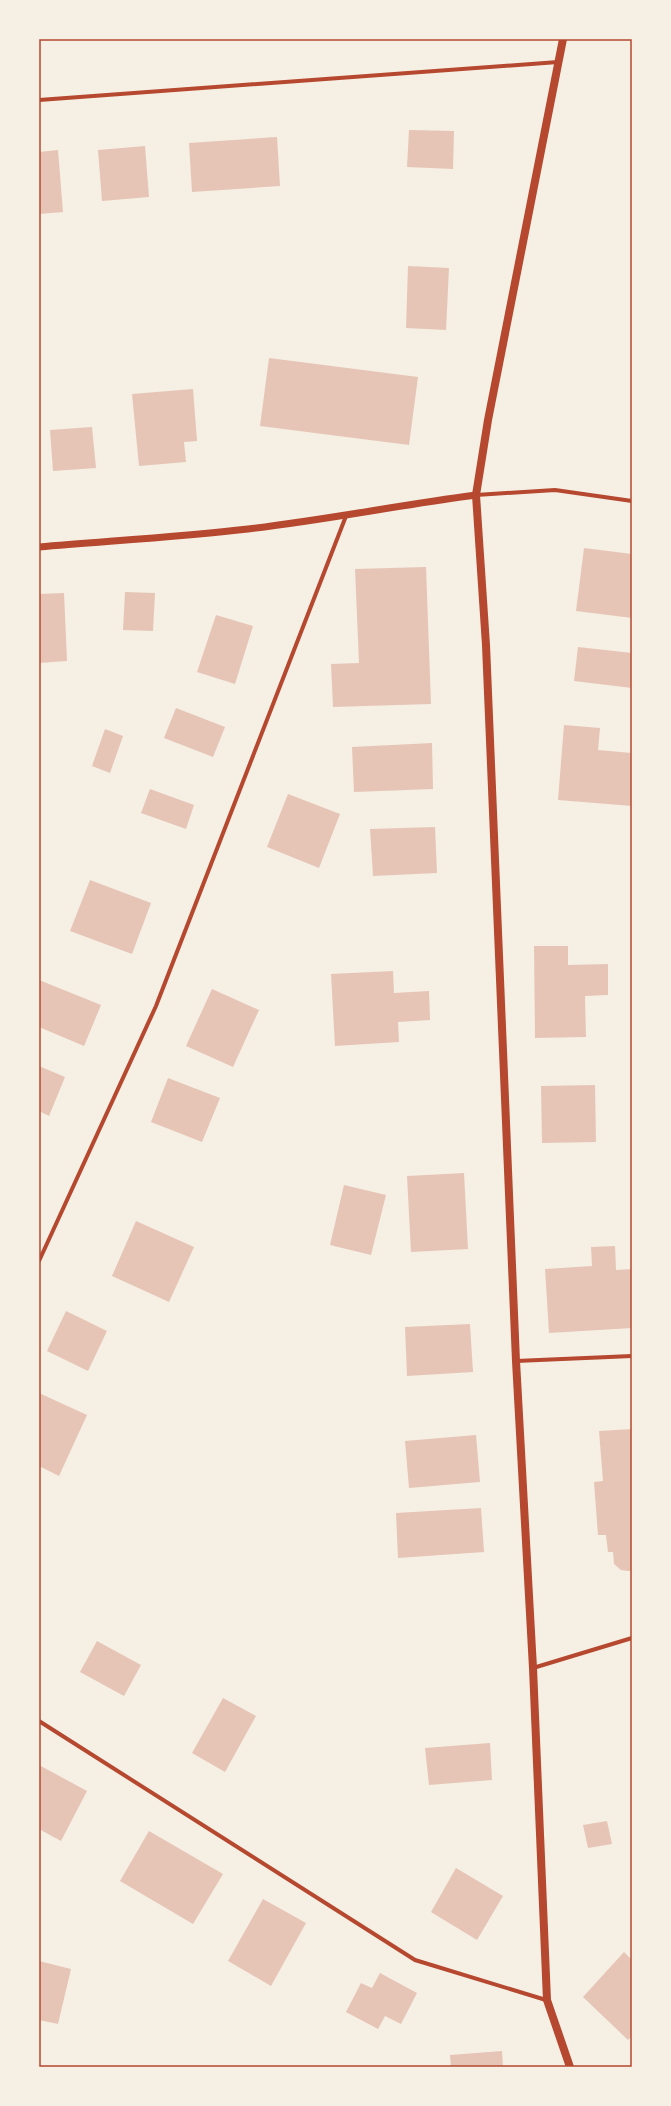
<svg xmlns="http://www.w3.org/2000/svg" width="671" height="2106" viewBox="0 0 671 2106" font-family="'PT Sans',sans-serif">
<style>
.building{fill:#e6c5b7}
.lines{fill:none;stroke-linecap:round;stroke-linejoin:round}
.minor{stroke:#b5482f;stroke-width:4}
.tertiary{stroke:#b5482f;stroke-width:7}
.secondary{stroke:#b5482f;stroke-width:8}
.neatline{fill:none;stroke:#b5482f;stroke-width:1.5}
</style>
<rect width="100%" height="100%" fill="#f6efe4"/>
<g class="building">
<polygon points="409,130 454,131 453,169 407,167"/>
<polygon points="277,137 280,186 192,192 189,143"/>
<polygon points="145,146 149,197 102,201 98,150"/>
<polygon points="58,150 63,212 39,214 39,152"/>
<polygon points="408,266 449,268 446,330 406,328"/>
<polygon points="269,358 418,377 409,445 260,426"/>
<polygon points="193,389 197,441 184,442 186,462 139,466 132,394"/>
<polygon points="92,427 96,468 53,471 50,430"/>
<polygon points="584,548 632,554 632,618 576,611"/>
<polygon points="426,567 431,704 333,707 331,664 359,663 355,569"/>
<polygon points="125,592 155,593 153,631 123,630"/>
<polygon points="64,593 67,661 39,663 39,594"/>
<polygon points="216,615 253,626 235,684 197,672"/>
<polygon points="578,647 632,653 632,688 574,681"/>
<polygon points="176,708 225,727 213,757 164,738"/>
<polygon points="564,725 600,728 598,750 632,753 632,806 558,800"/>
<polygon points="105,729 123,736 110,773 92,766"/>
<polygon points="432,743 433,789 354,792 352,747"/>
<polygon points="150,789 194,805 186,829 141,813"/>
<polygon points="288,794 340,814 319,868 267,847"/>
<polygon points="435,827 437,873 373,876 370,829"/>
<polygon points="90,880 151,903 132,954 70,931"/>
<polygon points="534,946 568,946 568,965 608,964 608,995 585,996 586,1037 535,1038"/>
<polygon points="393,971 394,993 429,991 430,1020 398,1022 399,1042 335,1046 331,974"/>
<polygon points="39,980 101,1005 84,1046 39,1027"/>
<polygon points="212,989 259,1010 233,1067 186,1046"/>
<polygon points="39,1066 65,1077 49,1116 39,1111"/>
<polygon points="168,1078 220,1098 202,1142 151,1122"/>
<polygon points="595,1085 596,1142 542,1143 541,1086"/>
<polygon points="464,1173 468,1249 411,1252 407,1176"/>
<polygon points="344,1185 386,1195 371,1255 330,1245"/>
<polygon points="136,1221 194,1247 169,1302 112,1276"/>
<polygon points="615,1246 616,1270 632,1269 632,1328 549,1333 545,1269 592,1266 591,1247"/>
<polygon points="66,1311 107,1331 88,1371 47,1351"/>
<polygon points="470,1324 473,1372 407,1376 405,1327"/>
<polygon points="39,1393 87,1415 59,1476 39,1466"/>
<polygon points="632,1429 632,1571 628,1571 621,1570 614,1564 613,1552 608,1552 606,1535 598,1535 594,1482 603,1481 599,1431"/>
<polygon points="476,1435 480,1482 409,1488 405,1441"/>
<polygon points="481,1508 484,1552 398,1558 396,1513"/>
<polygon points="97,1641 141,1665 124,1696 80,1672"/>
<polygon points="223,1698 256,1716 225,1772 192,1753"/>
<polygon points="490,1743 492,1780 429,1785 425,1748"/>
<polygon points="39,1765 87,1791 61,1841 39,1829"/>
<polygon points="607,1821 612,1844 588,1848 583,1825"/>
<polygon points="149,1831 223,1874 193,1924 120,1881"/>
<polygon points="456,1868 503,1896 477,1940 431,1912"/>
<polygon points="263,1899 306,1923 271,1986 228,1961"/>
<polygon points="624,1952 632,1960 632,2036 628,2040 583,1997"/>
<polygon points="39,1961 71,1969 58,2024 39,2020"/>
<polygon points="380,1973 417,1993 401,2024 385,2016 378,2029 346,2012 361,1983 372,1988"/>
<polygon points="502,2051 503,2067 451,2067 450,2055"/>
</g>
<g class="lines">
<g class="minor">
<polyline points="39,100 558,62"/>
<polyline points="476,495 555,490 632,501"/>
<polyline points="39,1261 156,1006 346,516"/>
<polyline points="516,1361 632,1356"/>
<polyline points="533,1668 632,1638"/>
<polyline points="39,1721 415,1960 546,2000"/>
</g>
<path class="tertiary" d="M39,547C108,541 179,537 248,529C324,520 400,505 476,495"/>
<polyline class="secondary" points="563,39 488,420 476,495 486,645 516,1361 533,1668 547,2000 570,2067"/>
</g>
<rect width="671" height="2106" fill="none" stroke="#f6efe4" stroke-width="80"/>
<rect x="40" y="40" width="591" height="2026" class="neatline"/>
</svg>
